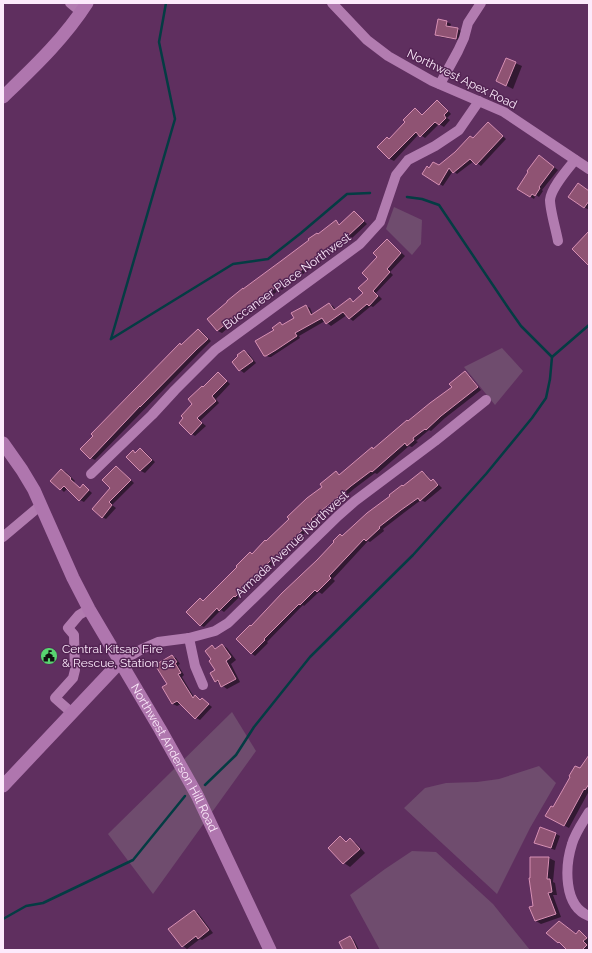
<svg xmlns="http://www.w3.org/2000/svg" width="592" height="953" viewBox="0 0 592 953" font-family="Raleway,sans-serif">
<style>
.green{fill:#6f4c6e}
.shadow{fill:#0007}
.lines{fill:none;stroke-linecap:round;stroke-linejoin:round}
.stream{stroke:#043c43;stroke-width:2.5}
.building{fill:#8f5373;stroke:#d790b4}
.minor{stroke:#b27cb0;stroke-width:10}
.major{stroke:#af76ae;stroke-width:13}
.labels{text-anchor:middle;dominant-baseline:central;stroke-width:3;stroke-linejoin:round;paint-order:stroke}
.street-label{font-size:12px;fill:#fceafb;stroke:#542454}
.poi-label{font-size:12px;fill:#fceafb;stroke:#542454;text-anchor:start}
</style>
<rect width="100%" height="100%" fill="#5f2f5f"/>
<g class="green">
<polygon points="394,207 422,220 421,244 412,255 386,229"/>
<polygon points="502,348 523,371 495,405 464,367"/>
<polygon points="232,712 256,751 153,894 108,834"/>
<polygon points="539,766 556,783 530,828 497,894 404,808 425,788 446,783 477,782 499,779"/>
<polygon points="412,851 436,852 493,904 530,950 380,950 350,895 385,869"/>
</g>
<g class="shadow">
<polygon points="447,22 451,24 450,27 457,29 461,31 460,40 440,37 436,34"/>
<polygon points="515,63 522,66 513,89 497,81"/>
<polygon points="437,101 441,103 451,114 447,118 450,120 444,127 439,124 425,138 419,134 394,161 390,159 378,147 387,138 389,139 406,122 415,109 423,115"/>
<polygon points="488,123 492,126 506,139 481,166 474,161 457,174 453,171 443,186 423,174 430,169 439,166 474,139"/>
<polygon points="543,159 558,170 542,190 543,191 539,197 536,195 534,199 518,189"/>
<polygon points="589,191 589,210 584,207"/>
<polygon points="354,212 358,215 367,224 352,238 337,250 336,249 282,290 280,289 250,314 247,312 222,333 218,331 208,319 336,222 341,225"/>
<polygon points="391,243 405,256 390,272 393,275 376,293 382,299 373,307 371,306 353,321 349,318 347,315 331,326 327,323 325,321 299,336 300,338 271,357 269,357 265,355 275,330 280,323 284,326 295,318 306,306 310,308 313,315 329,304 333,306 336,310 350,299 354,302 364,293 370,279"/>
<polygon points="198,330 202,332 211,341 201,351 95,460 91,458 95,436 182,346"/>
<polygon points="244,351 248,353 256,363 244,373 240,370 233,362"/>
<polygon points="465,373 469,375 481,390 445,418 431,431 429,430 416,441 418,442 412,447 409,446 377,474 375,473 355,488 335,505 314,521 315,523 224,612 221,610 204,627 200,625 200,599 204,601 250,553 253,555 267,542 323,487 336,473 340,475 374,449 453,387"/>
<polygon points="218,374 222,376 230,384 216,399 219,403 200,421 206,426 195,436 192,434 194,404 204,388"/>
<polygon points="140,449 144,451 155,462 145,473 141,471 127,457 133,451 136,453"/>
<polygon points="116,467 120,469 134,483 112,505 116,508 106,519 102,517 111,488"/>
<polygon points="62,470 66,472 75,481 74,482 80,488 83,485 92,493 84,502 80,500 68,488 64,492 61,489 51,481"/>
<polygon points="422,472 426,474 432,482 433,481 437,483 442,488 425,502 421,500 405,512 383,529 384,531 370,542 368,541 333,579 335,581 322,594 319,592 304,606 303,605 267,642 268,643 255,656 251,653 251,627 342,537"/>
<polygon points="222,645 227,648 236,660 231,664 240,682 227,689 216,681 217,670 212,660 212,646 217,649"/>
<polygon points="172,656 176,658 180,664 178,665 184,675 182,677 194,697 195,697 201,701 202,699 212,707 200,720 196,718 181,704 177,706 173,704 163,688 168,684"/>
<polygon points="589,757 589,791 569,828 546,816 553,808"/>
<polygon points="556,834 560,836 555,850 539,844"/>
<polygon points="341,838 347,842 350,840 356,843 365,853 350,867 344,863 330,848"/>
<polygon points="531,858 549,858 555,861 553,882 555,883 557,895 553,895 561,917 541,924 536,921 531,879"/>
<polygon points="194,911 198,913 213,933 202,940 200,939 187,949 183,946"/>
<polygon points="564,925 577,934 579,932 584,935 589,939 589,943 588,945 589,946 589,950 569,950 564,945 559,942"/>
<polygon points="350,937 354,940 359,950 344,950"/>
</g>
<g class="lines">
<g class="stream">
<polyline points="407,197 422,199 439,205 509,309 521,326 552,357"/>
<polyline points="111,339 175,119 159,42 166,3"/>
<polyline points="111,339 233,264 268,259 301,233 347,194 370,193"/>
<polyline points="205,785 236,755 254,727 310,657 413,555 486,474 532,418 546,398 550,379 552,357 589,325"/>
<polyline points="3,919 26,906 43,903 133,860 185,796"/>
</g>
</g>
<g class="building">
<polygon points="438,19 447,21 446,26 458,28 456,39 435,35"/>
<polygon points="506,58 516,62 506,86 496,81"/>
<polygon points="437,100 448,111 444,115 446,118 439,125 435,122 420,137 416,132 389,159 377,147 387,137 389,139 405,122 403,120 415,108 422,115"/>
<polygon points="488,122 503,136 476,165 470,159 453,173 449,168 439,185 422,174 427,166 429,168 433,162 439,165 455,152 470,136 473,138"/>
<polygon points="539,155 554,167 539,187 540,188 535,196 532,194 530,197 517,189 528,172 527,171"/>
<polygon points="578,183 589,191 589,201 584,208 568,197"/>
<polygon points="354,211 364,221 348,236 332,248 331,247 277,289 276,287 245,312 243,310 217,331 207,319 227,302 227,301 243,288 243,289 281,261 309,240 308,239 317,233 318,234 336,220 339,225"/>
<polygon points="589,231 589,266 572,249"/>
<polygon points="387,239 401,253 387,269 390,272 373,291 378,296 369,306 367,304 349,319 343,312 326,324 322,318 295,333 297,336 276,350 266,356 264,356 255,341 274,330 272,328 280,322 282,325 294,318 291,313 306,305 311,315 329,303 334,310 350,298 353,302 363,293 358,288 368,279 362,273 377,257 373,253"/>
<polygon points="198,329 208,339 197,349 140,407 140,406 90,459 80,449 93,436 91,434 180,343 181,345"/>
<polygon points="244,350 253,361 239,371 232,362 238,356 237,355"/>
<polygon points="465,371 478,387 441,416 426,430 425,429 413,438 414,440 407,446 405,443 372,472 371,471 351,486 331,503 311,519 312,520 273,560 272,559 249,583 235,597 234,596 219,611 217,608 200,626 186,612 200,598 203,601 237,567 236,566 250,552 252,554 265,540 266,541 289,519 287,517 307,498 322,487 320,484 336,471 339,475 372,447 373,449 407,420 408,421 430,403 452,387 449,384"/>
<polygon points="218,372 227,381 212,396 216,401 197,418 202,423 191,435 179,423 183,418 181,416 192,404 188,399 202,386 203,387"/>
<polygon points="140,448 152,460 140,471 126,457 133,450 135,453"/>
<polygon points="116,466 131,480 109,502 112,505 102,518 92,509 110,488 102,480"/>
<polygon points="61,469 71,478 70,479 80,488 83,484 89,490 79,501 64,486 60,490 50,481"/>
<polygon points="422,471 431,481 433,479 438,485 420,501 418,498 401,510 379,527 380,528 366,541 364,539 329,576 331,578 317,592 315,590 300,605 299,604 264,639 265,640 251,654 236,639 250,625 251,626 282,593 317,560 334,542 333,541 340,534 342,536 367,513 390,496 389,495 402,485 403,486"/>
<polygon points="222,644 231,657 226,661 236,679 221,687 218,680 215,682 210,673 215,670 209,661 211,659 205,651 212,645 215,649"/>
<polygon points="172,655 177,662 175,663 181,673 178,674 193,698 195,695 200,700 202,698 209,704 195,719 177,701 172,704 162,687 167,684 155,665"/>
<polygon points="589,755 589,784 585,790 584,789 564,826 545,816 551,806 553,807 570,777 569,776 575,766 580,768"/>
<polygon points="540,827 556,833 551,848 534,843"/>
<polygon points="340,836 346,842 350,838 360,849 343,864 328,848"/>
<polygon points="530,857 549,857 547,879 550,879 552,892 548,893 556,914 535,921 529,907 533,906 529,878 530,878"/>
<polygon points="194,910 209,930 198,939 196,936 182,947 168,929"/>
<polygon points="559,921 576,934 579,930 587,938 583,941 587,945 582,950 567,950 559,942 558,943 546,933"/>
<polygon points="350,936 353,941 357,950 343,950 339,942"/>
</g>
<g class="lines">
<g class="minor">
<polyline points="70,3 81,12"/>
<polyline points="332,3 367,40 388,56 432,81 504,112 589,169"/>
<polyline points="440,84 458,51 464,38 468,23 481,3"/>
<path d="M558,241C556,230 550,210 550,200C551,188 567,170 575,160"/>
<polyline points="91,474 152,415 175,390 215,350 360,244 380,222 396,175 408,160 435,146 459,130 479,101"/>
<polyline points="3,537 41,505"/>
<polyline points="189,638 195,666 203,685"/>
<polyline points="120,662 142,649 158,642 189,638 215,631 228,623 338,516 355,501 435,441 486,400"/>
<polyline points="72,713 55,698 73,678 75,670 74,635 68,628 79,615 89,609"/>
<path d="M589,812C583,822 575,833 572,844C565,866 563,906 589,916"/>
</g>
<g class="major">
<path d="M3,97C33,68 64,39 87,3"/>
<path id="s1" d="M3,443L22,470L34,490L73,578L89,609L160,729L197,795L270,950"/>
<polyline points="3,786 120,662"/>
</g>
</g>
<defs>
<g id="civic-disc" transform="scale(0.9)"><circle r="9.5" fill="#58d570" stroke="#542454"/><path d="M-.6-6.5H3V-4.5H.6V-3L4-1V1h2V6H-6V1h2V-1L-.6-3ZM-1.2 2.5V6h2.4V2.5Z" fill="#111"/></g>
</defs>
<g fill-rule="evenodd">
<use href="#civic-disc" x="49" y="656"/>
</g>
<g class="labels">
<g class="street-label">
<text transform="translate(462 79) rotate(26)">Northwest Apex Road</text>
<text transform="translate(287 281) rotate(-36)">Buccaneer Place Northwest</text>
<text transform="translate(292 544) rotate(-43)">Armada Avenue Northwest</text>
<text stroke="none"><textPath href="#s1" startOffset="359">Northwest Anderson Hill Road</textPath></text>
</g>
<g class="poi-label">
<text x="62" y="649">Central Kitsap Fire<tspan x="62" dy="14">&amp; Rescue, Station 52</tspan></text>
</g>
</g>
<rect width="592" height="953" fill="none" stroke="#fceafb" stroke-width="8"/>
</svg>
